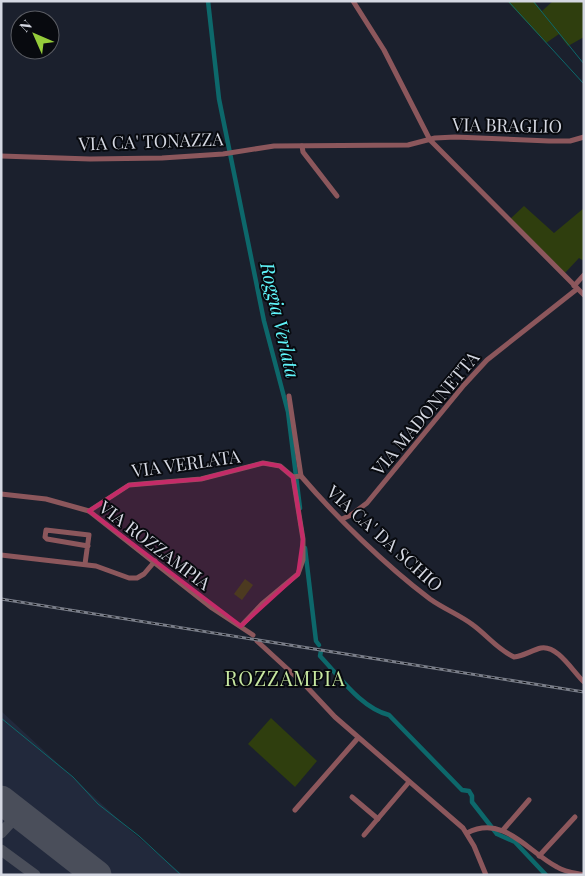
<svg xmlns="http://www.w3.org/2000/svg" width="585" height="876" viewBox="0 0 585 876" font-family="'Playfair Display',serif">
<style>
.built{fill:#22293c}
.green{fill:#2f3e0e}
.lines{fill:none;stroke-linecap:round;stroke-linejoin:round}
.stream{stroke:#0d686b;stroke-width:1}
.canal{stroke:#0d686b;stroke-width:4.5}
.taxiway{stroke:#4a4e5a;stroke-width:11}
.runway{stroke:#4a4e5a;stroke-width:29}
.minor{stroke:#8c575c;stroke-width:5}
.rail-casing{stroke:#797d88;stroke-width:3}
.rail{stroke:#080a0f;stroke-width:1;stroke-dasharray:4;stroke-linecap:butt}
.marked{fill:#c42b68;fill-opacity:0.2;stroke:#c42b68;stroke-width:4;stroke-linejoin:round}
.labels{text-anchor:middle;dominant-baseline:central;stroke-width:4;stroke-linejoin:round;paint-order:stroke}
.street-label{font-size:18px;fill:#d5d8e2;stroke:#080a0f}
.water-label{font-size:19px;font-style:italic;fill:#60f6fb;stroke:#080a0f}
.quarter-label{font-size:20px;letter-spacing:1px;fill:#c8e9a1;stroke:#080a0f}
</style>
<rect width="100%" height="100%" fill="#1b202d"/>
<polygon class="built" points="1,711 131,831 183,875 1,875"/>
<g class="green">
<polygon points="507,1 534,1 542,11 553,1 584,1 584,37 568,46 559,34 546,43"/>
<polygon points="524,206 554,233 584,208 584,261 579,258 564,274 509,220"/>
<polygon points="245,579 253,585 242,600 234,594"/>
<polygon points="271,718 317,761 295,787 248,744"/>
</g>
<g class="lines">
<g class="stream">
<polyline points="508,1 584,84"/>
<polyline points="533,1 584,64"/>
<polyline points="1,718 73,777 98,804 139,836 181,875"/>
</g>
<g class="canal">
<polyline points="208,1 219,99 264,321 288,412 300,508"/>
<polyline points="305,548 316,641 319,645"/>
<path d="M321,651L320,656C340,677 361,708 389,715L462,790L469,791L472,796V802L497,834L515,842L546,875"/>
</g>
<g class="taxiway">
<polyline points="9,806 13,820"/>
<polyline points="1,833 13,820 28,820"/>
<polyline points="1,850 35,875"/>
</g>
<polyline class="runway" points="1,800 97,875"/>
<g class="minor">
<polyline points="353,1 384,50 430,140 584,295"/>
<polyline points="302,146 303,152 337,196"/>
<polyline points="1,156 90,159 162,158 223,154 274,146 408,145 435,138 455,137 549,141 570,141 584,137"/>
<polyline points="574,286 584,275"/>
<polyline points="289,396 301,476"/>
<path d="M293,477L301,476C337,518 386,566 430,599C444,609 460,615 473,625C488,636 497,649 514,657C524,656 532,650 541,648C558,645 573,672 584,682"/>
<polyline points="1,494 46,499 89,511 212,608 253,635"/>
<polyline points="89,511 129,485 201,479 263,463 280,466 293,477 303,539 303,560 298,574 262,604 241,626"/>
<polyline points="342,519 351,515 367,503 464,385 487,360 577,289"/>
<polyline points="1,555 96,566 129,578 137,578 144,574 155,561"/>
<polyline points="85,564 89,535 46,530 45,537 47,539 88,546"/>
<polyline points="257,641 305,685 335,717 463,828 474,846 486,875"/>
<polyline points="352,797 378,819"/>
<polyline points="295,810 358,738"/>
<polyline points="503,830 529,800"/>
<path d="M467,833C504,814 528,852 557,867C565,872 575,873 584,875"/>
<polyline points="364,835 409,782"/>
<polyline points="539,856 575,817"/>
</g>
<g class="rail-casing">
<polyline id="rail" points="1,599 584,692"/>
</g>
<use href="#rail" class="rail"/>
</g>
<path class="marked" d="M263,463L280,466L293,477L303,539L298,574L241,626L89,511L129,485L201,479Z"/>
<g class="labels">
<g class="street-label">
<text transform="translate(507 125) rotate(1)">VIA BRAGLIO</text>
<text transform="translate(151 141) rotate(-2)">VIA CA' TONAZZA</text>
<text transform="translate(425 413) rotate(-50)">VIA MADONNETTA</text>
<text transform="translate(186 463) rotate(-8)">VIA VERLATA</text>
<text transform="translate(385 538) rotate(42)">VIA CA' DA SCHIO</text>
<text transform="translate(155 545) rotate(37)">VIA ROZZAMPIA</text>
</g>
<g class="water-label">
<text transform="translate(281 320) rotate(77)">Roggia Verlata</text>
</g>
<g class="quarter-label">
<text x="285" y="677">ROZZAMPIA</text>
</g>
</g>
<rect width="585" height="876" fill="none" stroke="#d5d8e2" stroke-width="5"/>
<g transform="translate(35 35) rotate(315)"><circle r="24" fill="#080a0f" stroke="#5a5c63"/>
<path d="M0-4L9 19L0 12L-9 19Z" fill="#95cc3b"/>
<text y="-8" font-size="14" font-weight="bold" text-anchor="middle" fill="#d5d8e2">N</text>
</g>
</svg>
